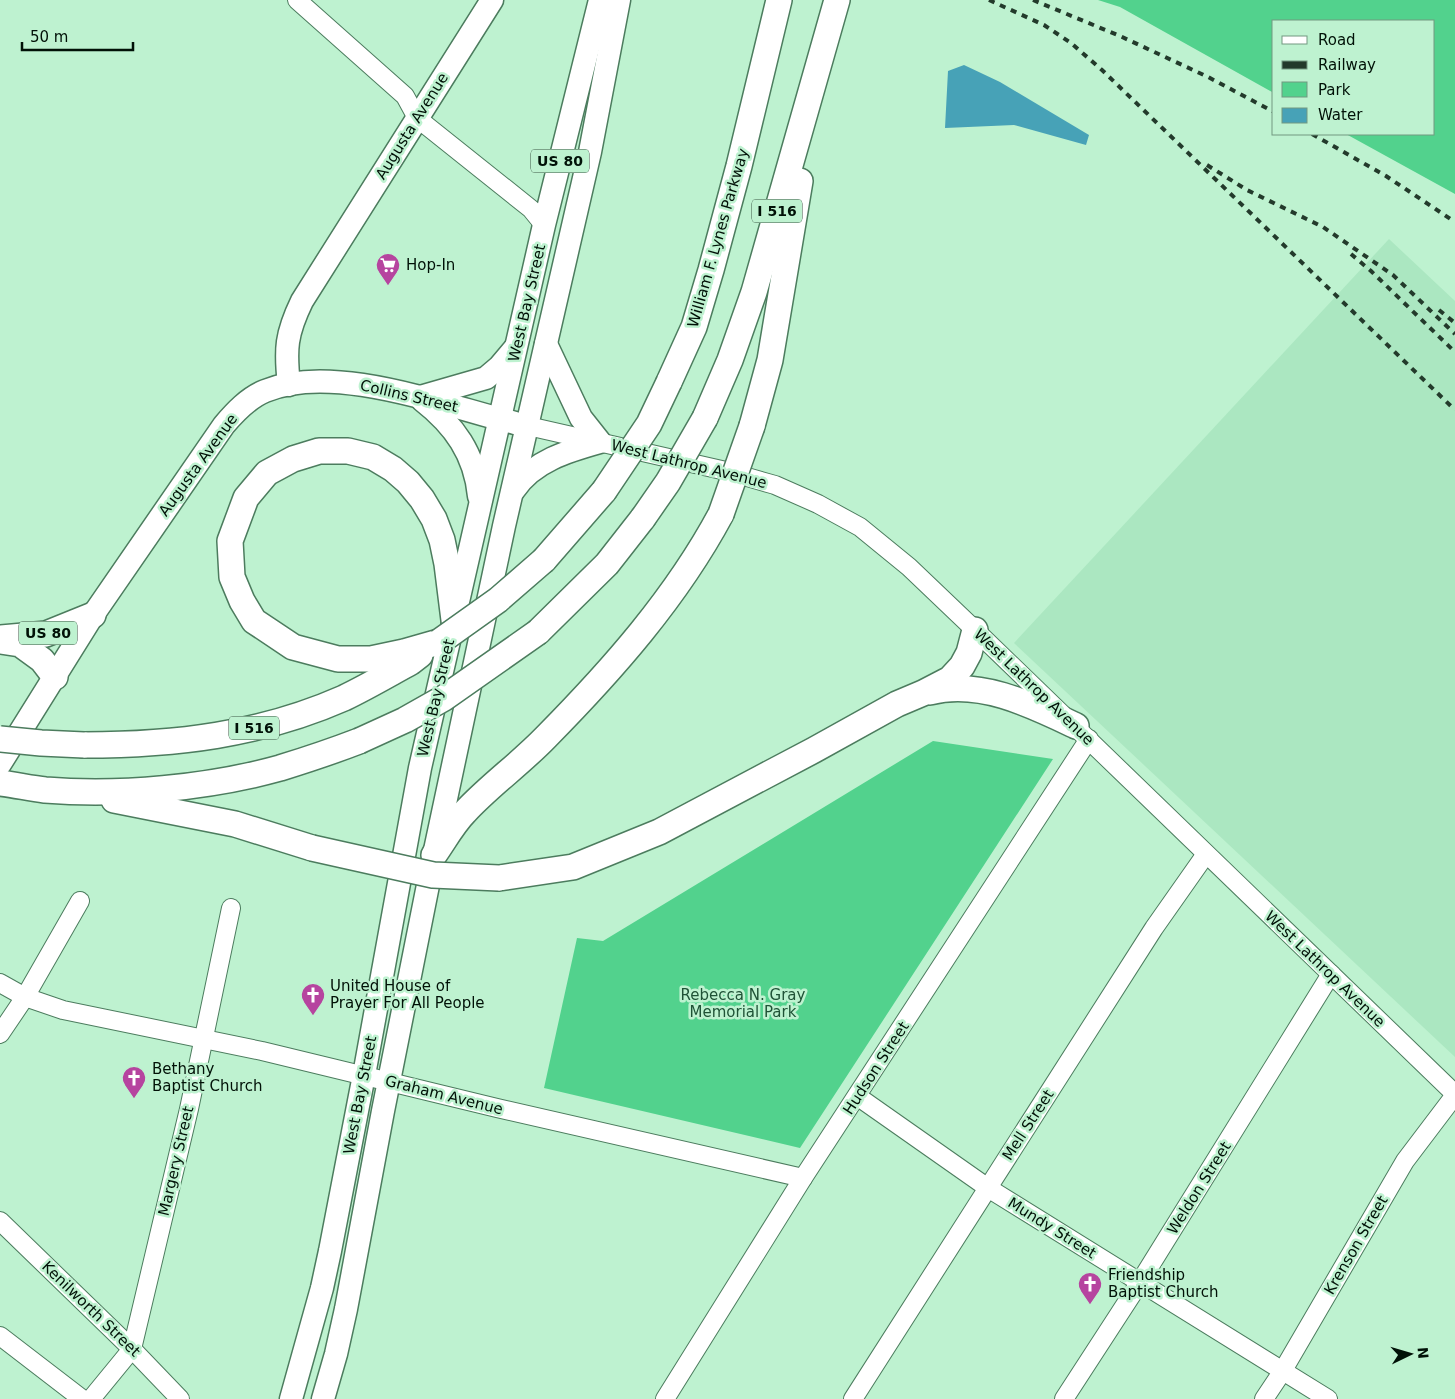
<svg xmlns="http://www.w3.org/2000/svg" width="1455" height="1399" viewBox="0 0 1455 1399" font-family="'DejaVu Sans',sans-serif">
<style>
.built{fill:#abe7c1}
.green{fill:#52d28d}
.water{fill:#47a2b7}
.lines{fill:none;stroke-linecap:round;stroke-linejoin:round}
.minor-casing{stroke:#4c7c5e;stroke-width:20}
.major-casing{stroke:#4c7c5e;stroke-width:25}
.highway-casing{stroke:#4c7c5e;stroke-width:28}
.minor{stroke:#fff;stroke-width:18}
.major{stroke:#fff;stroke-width:22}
.highway{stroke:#fff;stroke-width:25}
.rail{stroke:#233a2b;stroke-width:4;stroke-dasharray:6 6;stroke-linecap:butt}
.highway-bridge-casing{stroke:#4c7c5e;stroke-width:28;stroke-linecap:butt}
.highway-bridge{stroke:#fff;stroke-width:25}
.labels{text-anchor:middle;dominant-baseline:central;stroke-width:5;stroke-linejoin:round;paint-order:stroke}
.shield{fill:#bef2d0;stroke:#3a5443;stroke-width:1}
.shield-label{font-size:14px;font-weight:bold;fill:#011107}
.street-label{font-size:15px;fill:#011107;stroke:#bef2d0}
.poi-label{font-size:15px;fill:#011107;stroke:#bef2d0;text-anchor:start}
.park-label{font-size:15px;fill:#1f5236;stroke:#bef2d0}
</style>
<rect width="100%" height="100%" fill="#bef2d0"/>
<polygon class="built" points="1389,239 1455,301 1455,1057 1014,643"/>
<g class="green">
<polygon points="1098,0 1455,0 1455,194 1346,134 1434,134 1434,21 1274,21 1274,93 1120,7"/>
<polygon points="933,741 1053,759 800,1148 544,1088 577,938 603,941"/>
</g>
<polygon class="water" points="964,65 1000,82 1089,135 1086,145 1014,125 945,128 948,71"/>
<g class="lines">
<g class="minor-casing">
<g id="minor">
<polyline points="297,0 405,96 417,118 531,209 544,225"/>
<polyline points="528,426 726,471 775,485 818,504 860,527 909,567 975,630 1455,1094"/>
<polyline points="0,983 25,997 63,1010 262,1051 497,1108 803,1178"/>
<polyline points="0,1034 25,997 80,901"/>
<polyline points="857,1096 988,1188 1328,1399"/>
<polyline points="0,1221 132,1349 180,1399"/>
<polyline points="0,1336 82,1399"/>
<polyline points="91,1399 132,1349 189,1109 231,908"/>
<polyline points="665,1399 803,1178 1089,739"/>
<polyline points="853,1399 1154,928 1206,854"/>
<polyline points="1064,1399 1140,1282 1331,974"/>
<polyline points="1264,1399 1282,1372 1405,1161 1455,1095"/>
</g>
</g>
<g class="major-casing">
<g id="major">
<path d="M289,385C285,349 286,334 302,301L492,0"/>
<polyline points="420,397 486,378 499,367 515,348"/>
<path d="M422,400C454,425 475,454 479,496"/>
<path d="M514,490C533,461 568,451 600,442L581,418L546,344"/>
<path d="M0,764L93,615L224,425C235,412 248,398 265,391C333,362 445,406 515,423"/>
<polyline points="291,1399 322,1288 330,1251 364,1075 420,768 544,225 600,0"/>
<polyline points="323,1399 336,1354 346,1309 383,1111 434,855 504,526 590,152 619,0"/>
</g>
</g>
<g class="highway-casing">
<g id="highway">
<polyline points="669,382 694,327 711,270 739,166 779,0"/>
<polyline points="705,418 730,360 754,292 837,0"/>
<polyline points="752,426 770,360 800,181"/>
<polyline points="544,560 604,491"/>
<polyline points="538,632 607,564 643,518"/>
<polyline points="0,638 46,634 93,615"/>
<polyline points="1,641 20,644 42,660 55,677"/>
<polyline points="439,642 404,652 371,659 338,659 293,647 254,621 242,601 232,577 230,541 246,498 267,473 293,459 319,451 348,451 373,457 393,469 408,482 422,499 434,519 442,540 447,564 454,620"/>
<path d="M930,692C980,679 1032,705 1076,726"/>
<path d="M84,745C175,745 260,735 344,698C367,687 389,674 411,662L420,655"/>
<path d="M0,783C15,785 30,788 45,790C119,796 208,788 280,768C306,760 333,751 359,741"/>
<polyline points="114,800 235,824 312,848"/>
<path d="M434,855C444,841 453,824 465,812C490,785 520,764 546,737C612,670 676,598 721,514"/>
<polyline points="499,878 573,867 659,832 814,750 897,704 923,693 950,679 962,666 969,653 975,630"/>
</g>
</g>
<use href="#minor" class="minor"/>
<use href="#major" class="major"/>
<use href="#highway" class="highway"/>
<g class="rail">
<polyline points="989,0 1044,25 1071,43 1102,70 1455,410"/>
<polyline points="1033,0 1120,36 1208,77 1274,112"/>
<polyline points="1312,134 1386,176 1455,222"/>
<polyline points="1207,165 1247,190 1323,227 1393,275 1455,334"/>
<polyline points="1351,254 1371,271 1455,352"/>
<polyline points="1439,310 1455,323"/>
</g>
<g class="highway-bridge-casing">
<g id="highway-bridge">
<polyline points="604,491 649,424 669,382"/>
<polyline points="721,514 752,426"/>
<polyline points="643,518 668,482 705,418"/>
<polyline points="439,642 498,600 544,560"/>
<polyline points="0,739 41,743 84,745"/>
<polyline points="359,741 405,720 444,698 538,632"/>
<polyline points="312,848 433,875 499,878"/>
</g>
</g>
<use href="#highway-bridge" class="highway-bridge"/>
</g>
<defs>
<g id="supermarket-pin" transform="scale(1.25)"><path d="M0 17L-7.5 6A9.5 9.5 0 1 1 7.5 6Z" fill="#b6449f" stroke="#bef2d0"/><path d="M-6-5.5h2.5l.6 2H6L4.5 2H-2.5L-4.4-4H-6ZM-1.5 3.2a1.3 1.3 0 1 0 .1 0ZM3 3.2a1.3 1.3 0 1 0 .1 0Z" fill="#fff"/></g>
<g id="church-pin" transform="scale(1.25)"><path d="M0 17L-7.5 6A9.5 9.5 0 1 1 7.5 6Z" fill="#b6449f" stroke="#bef2d0"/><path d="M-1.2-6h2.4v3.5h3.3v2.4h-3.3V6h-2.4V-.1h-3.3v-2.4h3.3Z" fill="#fff"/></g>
</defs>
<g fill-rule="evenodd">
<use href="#supermarket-pin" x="388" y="265"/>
<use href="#church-pin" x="313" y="995"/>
<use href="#church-pin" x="134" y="1078"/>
<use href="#church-pin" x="1090" y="1284"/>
</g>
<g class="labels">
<g class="shield">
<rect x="531" y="149.5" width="58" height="23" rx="4"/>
<rect x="752" y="199.5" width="50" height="23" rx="4"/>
<rect x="19" y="621.5" width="58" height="23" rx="4"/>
<rect x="229" y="716.5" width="50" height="23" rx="4"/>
</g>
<g class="shield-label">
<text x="560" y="161">US 80</text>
<text x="777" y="211">I 516</text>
<text x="48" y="633">US 80</text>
<text x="254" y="728">I 516</text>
</g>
<g class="street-label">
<text transform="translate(412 126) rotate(-58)">Augusta Avenue</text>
<text transform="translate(718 238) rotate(-74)">William F. Lynes Parkway</text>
<text transform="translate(527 303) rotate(-77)">West Bay Street</text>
<text transform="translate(409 396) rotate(13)">Collins Street</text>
<text transform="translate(689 464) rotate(14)">West Lathrop Avenue</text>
<text transform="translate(198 465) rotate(-54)">Augusta Avenue</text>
<text transform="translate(1034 687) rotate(44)">West Lathrop Avenue</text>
<text transform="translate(436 698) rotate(-77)">West Bay Street</text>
<text transform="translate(1325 969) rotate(44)">West Lathrop Avenue</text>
<text transform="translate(876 1068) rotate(-57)">Hudson Street</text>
<text transform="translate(360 1095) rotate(-79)">West Bay Street</text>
<text transform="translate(444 1095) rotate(14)">Graham Avenue</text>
<text transform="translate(1028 1125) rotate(-57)">Mell Street</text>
<text transform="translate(176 1161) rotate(-77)">Margery Street</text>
<text transform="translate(1199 1188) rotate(-58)">Weldon Street</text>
<text transform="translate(1052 1228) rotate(32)">Mundy Street</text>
<text transform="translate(1356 1245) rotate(-60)">Krenson Street</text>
<text transform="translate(91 1309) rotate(44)">Kenilworth Street</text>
</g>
<g class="poi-label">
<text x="406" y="265">Hop-In</text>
<text x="330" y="986">United House of<tspan x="330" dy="17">Prayer For All People</tspan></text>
<text x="152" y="1069">Bethany<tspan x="152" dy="17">Baptist Church</tspan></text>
<text x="1108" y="1275">Friendship<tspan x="1108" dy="17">Baptist Church</tspan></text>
</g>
<g class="park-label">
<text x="743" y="995">Rebecca N. Gray<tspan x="743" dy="17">Memorial Park</tspan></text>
</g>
</g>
<rect x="1272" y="20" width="162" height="115" fill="#bef2d0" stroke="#729880"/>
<rect x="1282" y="36" width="25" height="8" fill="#ffffff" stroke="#729880"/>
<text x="1318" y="45" font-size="15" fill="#011107">Road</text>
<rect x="1282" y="61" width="25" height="8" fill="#233a2b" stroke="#729880"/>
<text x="1318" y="70" font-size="15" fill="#011107">Railway</text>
<rect x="1282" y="82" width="25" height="15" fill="#52d28d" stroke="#729880"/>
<text x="1318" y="95" font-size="15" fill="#011107">Park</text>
<rect x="1282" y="108" width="25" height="15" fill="#47a2b7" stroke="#729880"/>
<text x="1318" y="120" font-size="15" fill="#011107">Water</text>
<g transform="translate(1410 1354) rotate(85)" stroke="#bef2d0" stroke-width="4" paint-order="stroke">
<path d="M0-4L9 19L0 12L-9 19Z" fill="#011107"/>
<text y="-8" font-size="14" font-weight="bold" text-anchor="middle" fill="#011107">N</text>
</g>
<path d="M22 42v8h111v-8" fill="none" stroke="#011107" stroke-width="2.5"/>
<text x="30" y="42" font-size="15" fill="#011107" stroke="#bef2d0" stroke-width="4" paint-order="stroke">50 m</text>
</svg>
